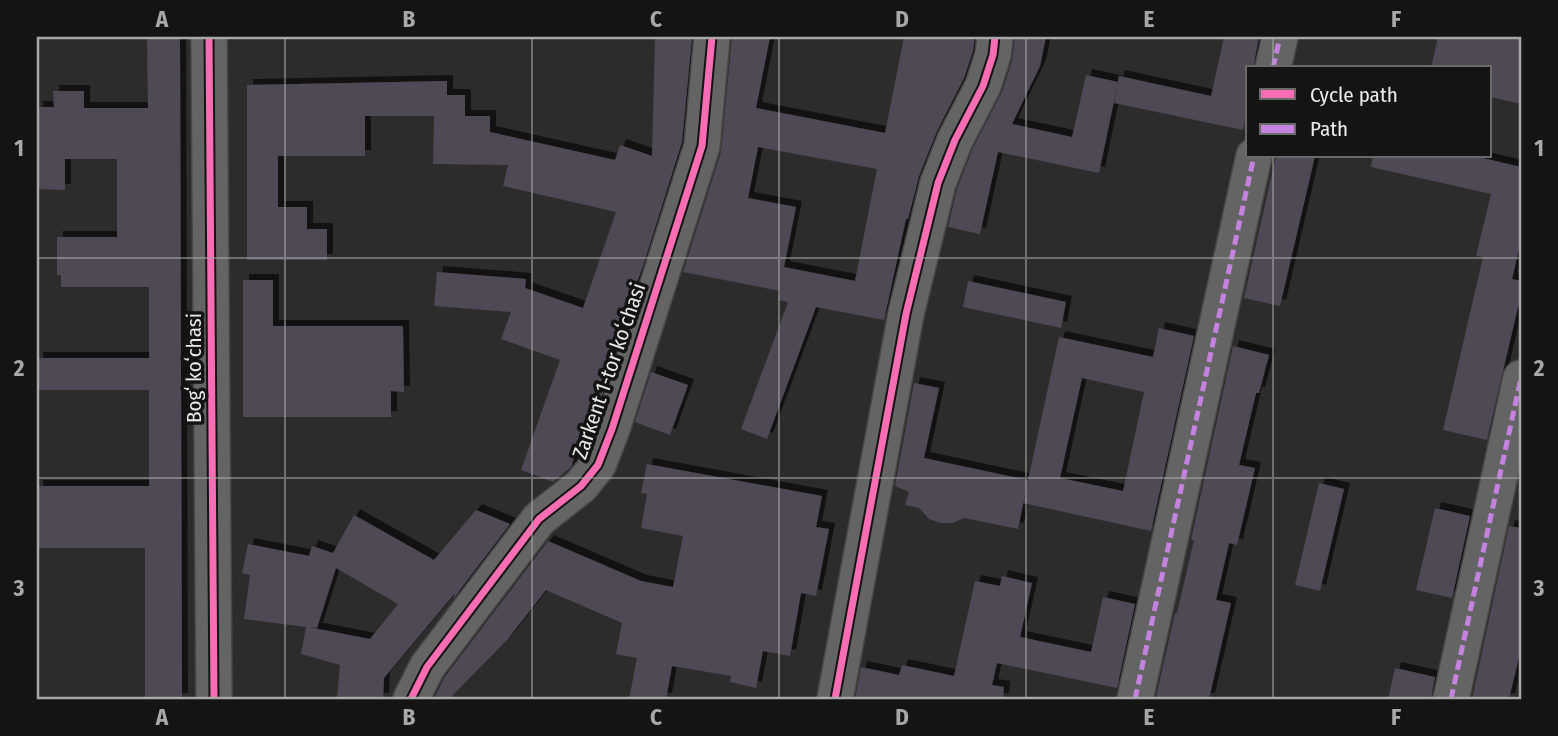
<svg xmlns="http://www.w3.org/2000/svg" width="1558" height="736" viewBox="0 0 1558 736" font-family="'Fira Sans Condensed',sans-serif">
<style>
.building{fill:#4f4854;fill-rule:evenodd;filter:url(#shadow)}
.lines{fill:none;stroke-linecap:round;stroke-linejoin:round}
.minor-casing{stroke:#474748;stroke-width:38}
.minor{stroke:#646464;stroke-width:35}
.quiet{stroke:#c483df;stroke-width:5;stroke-dasharray:10 5;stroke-linecap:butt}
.cycleway-casing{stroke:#151415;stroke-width:11}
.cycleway{stroke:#f96db3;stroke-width:7}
.grid{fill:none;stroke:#a8a8a8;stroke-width:2;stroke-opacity:0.55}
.labels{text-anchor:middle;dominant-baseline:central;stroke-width:7;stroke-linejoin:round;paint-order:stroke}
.street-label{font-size:21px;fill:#eaeaeb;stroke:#151415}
.neatline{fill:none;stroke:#a8a8a8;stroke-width:2.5}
.grid-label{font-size:23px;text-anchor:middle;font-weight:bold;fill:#a8a8a8}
</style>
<defs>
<filter id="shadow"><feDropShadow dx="6" dy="-6" stdDeviation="0" flood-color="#0009"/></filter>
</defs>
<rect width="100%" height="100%" fill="#2d2c2d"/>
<g class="building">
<polygon points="147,37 180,37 182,699 145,699 145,548 37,548 37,486 149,486 149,390 37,390 37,358 149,358 149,287 61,287 61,275 57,275 57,237 117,237 117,159 65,159 65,190 37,189 37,107 54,107 53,91 84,91 84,108 148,108"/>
<polygon points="655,37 692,37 682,142 643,266 610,356 614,358 598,408 593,406 571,467 553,482 521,470 560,360 501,339 511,312 434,306 437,272 526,279 525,288 583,308 616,212 503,186 508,165 433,164 434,116 365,116 365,156 278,156 278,207 307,207 307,229 327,229 327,260 247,260 247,85 447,81 447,95 465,95 465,116 490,116 490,132 615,160 620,145 652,156"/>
<path d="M732,37H770L756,108L885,133L904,37H975L973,51L964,78L937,131L919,176L908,219H906L884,320L816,307L767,439L741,429L788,302L778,300L780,291L683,272L721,152ZM758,147L877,169L855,281L784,267L796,207L748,198Z"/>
<polygon points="1015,37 1046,37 1040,66 1012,124 1072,137 1086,75 1118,82 1099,173 998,152 980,234 948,227 957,189 973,148 1002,92 1012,61"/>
<polygon points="1224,37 1259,37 1253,68 1248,68 1248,104 1243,130 1114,103 1119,76 1211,96"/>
<polygon points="1438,37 1521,37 1521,104 1490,97 1490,68 1431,68"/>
<polygon points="1276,156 1315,156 1280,306 1244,298"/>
<polygon points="1373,156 1474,156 1521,167 1521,241 1512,279 1521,281 1521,294 1487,440 1443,430 1483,257 1476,256 1491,194 1371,167"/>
<polygon points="243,280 273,280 273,326 403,326 404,392 391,391 391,417 243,417"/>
<polygon points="968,281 1066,302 1061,328 963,307"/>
<path d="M1159,328L1194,336L1151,531L1023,503L1059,337L1153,357ZM1082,378L1144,392L1123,491L1060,478Z"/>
<polygon points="1233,346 1269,355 1259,393 1256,393 1239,465 1255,468 1237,545 1229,543 1216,600 1231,603 1209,699 1169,699 1156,697 1175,613 1177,613 1194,540 1191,540"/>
<polygon points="651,372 688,385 670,435 635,422"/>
<polygon points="914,383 939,388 924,458 1028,480 1018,529 964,518 953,523 941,523 929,519 919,508 905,505 909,492 895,486"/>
<polygon points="647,464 822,496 816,527 829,529 816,596 801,593 790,656 763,651 756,688 730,682 731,676 672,666 666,699 629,699 637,658 616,654 622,623 546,590 507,640 449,699 434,699 444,678 548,541 641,581 673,587 683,536 641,528 647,494 641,493"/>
<polygon points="1319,483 1344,489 1320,591 1295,585"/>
<polygon points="1435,508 1470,516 1452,598 1416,590"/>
<path d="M476,510L510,524L453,599L455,593L384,678L383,699H337L340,665L301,654L306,627L244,619L250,575L242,573L248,544L309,556L312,546L333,553L354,515L434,560ZM336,568L398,604L370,639L308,627L317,628Z"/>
<polygon points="1509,526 1521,528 1521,649 1509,699 1472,699"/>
<polygon points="1002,576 1032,583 1020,637 1091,652 1103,597 1135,604 1117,688 997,663 992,685 1004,687 1003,699 855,699 861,667 899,675 902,665 954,676 975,581 1000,586"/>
<polygon points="1395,668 1435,677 1431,699 1388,699"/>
</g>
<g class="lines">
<g class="minor-casing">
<g id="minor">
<polyline points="209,37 214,699"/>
<polyline points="1273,68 1280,37"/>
<polyline points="411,699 427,667 539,519 581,486 598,465 612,429 702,146 712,37"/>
<polyline points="835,699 906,314 938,183 955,140 983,86 993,55 995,37"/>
<polyline points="1135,699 1254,156"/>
<polyline points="1451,699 1521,378"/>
</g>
</g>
<use href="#minor" class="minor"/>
<g class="quiet">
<polyline points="1273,68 1280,37"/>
<polyline points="1135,699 1254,156"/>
<polyline points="1451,699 1521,378"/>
</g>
<g class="cycleway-casing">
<g id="cycleway">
<polyline points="209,37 214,699"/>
<polyline points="411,699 427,667 539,519 581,486 598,465 612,429 702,146 712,37"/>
<polyline points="835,699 906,314 938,183 955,140 983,86 993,55 995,37"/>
</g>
</g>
<use href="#cycleway" class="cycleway"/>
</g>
<path class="grid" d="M285,37V699M532,37V699M779,37V699M1026,37V699M1273,37V68M1273,156V699M37,258H1521M37,478H1521"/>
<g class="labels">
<g class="street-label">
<text transform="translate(194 368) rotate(-90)">Bogʻ koʻchasi</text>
<text transform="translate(609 371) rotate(-71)">Zarkent 1-tor koʻchasi</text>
</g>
</g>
<rect width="1558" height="736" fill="none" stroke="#151415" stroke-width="77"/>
<rect x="1246" y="66" width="245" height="91" fill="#151415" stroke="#6a6a6b" stroke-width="2"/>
<rect x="1260" y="89" width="35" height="10" fill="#f96db3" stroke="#6a6a6b" stroke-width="2"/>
<text x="1310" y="102" font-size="21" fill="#eaeaeb">Cycle path</text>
<rect x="1260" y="124" width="35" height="10" fill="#c483df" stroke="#6a6a6b" stroke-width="2"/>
<text x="1310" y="136" font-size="21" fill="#eaeaeb">Path</text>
<rect x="38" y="38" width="1482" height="660" class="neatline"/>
<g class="grid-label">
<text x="162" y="27">A</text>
<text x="409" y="27">B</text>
<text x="656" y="27">C</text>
<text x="902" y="27">D</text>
<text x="1149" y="27">E</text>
<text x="1396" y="27">F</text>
<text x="19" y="156">1</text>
<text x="1539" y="156">1</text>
<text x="19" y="376">2</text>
<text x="1539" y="376">2</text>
<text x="19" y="596">3</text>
<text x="1539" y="596">3</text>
<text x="162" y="725">A</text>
<text x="409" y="725">B</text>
<text x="656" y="725">C</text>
<text x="902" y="725">D</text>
<text x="1149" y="725">E</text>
<text x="1396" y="725">F</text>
</g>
</svg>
